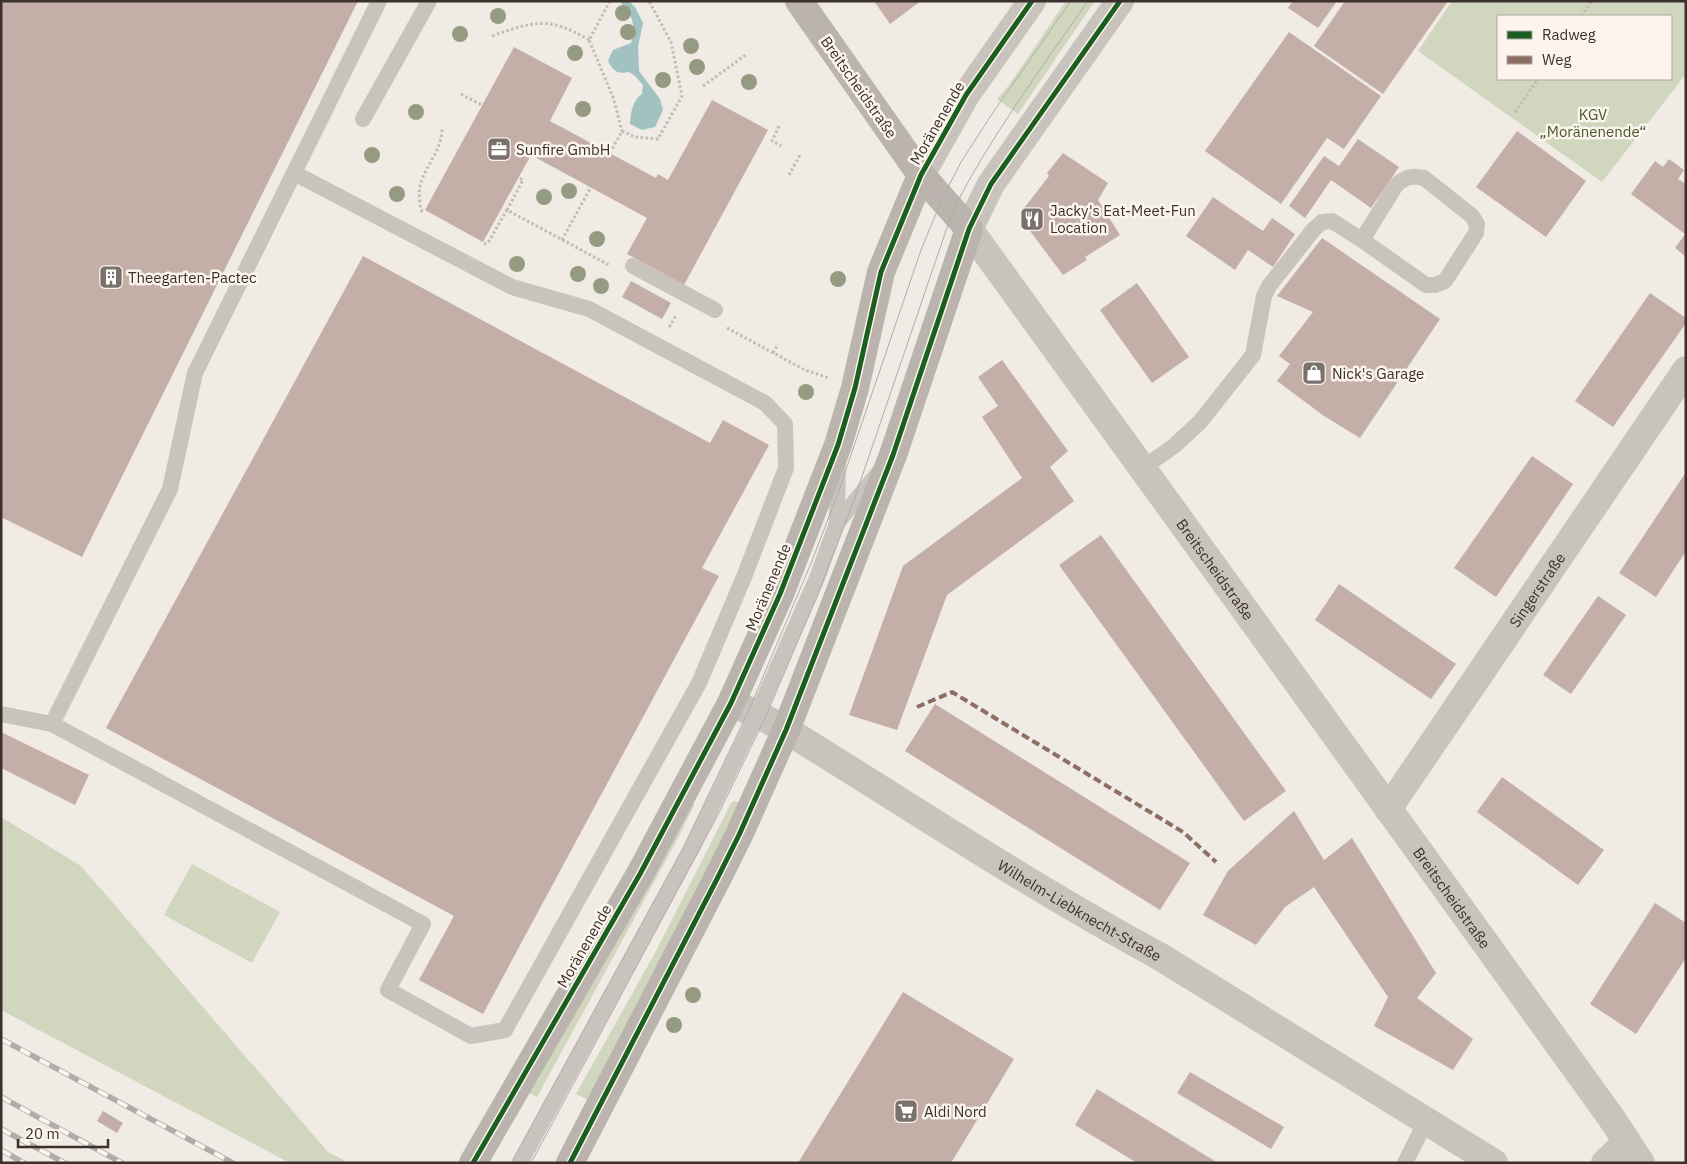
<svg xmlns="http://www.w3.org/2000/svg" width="1687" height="1164" viewBox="0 0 1687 1164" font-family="'IBM Plex Sans',sans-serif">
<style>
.green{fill:#d1d6bf;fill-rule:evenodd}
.water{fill:#a1c2c1}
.building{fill:#c3afa7}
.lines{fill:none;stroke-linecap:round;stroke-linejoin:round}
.path{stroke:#c2bbb6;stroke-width:3;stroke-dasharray:2.5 2.5;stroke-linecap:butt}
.service{stroke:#c9c3be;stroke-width:16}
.minor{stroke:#c9c3be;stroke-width:28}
.tertiary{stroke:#c9c3be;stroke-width:28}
.secondary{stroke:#bab3ae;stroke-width:28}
.tram{stroke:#b1aca8;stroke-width:1}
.rail-casing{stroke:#b1aca8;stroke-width:5.5}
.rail{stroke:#fbf5ee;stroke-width:4;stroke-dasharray:11;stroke-linecap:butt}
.quiet{stroke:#8d6e63;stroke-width:4;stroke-dasharray:8 4;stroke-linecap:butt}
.cycleway-casing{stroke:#fbf5ee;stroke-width:8}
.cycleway{stroke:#1b5e20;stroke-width:5}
.tree{fill:#959b80}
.labels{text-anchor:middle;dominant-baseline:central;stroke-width:5;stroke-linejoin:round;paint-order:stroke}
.street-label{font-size:15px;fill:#3b302b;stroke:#fbf5ee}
.park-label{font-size:15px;fill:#4a5a2e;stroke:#fbf5ee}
.poi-label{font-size:15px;fill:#3b302b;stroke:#fbf5ee;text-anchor:start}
</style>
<rect width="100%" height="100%" fill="#f0ebe5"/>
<g class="green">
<polygon points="1066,1 1095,1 1018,114 997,99 1009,85"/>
<path d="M1452,1H1686V74L1602,182L1418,51ZM1671,16V79H1498V16Z"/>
<polygon points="735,801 741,804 592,1102 576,1094 656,951 731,803"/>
<polygon points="692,802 694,806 677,840 537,1097 526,1091"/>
<polygon points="1,817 81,866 328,1152 349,1163 290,1163 1,1010"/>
<polygon points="192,864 280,912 252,963 164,915"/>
</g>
<path class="water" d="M618,1H629L635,7L643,23L638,46L639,71L660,99L663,110L655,127L642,130L630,124C631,112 632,101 642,94L643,85L635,76L629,72C617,74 614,72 608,61L613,50L631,43C637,29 632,9 618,1Z"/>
<g class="building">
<polygon points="1,1 358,1 82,557 1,517"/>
<polygon points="874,1 921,1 890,24"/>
<polygon points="1293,1 1337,1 1318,28 1288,8"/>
<polygon points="1345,1 1448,1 1383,94 1314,46"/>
<polygon points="1289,32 1381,96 1344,149 1327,138 1281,204 1205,151"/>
<polygon points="514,47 572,78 550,121 656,178 658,174 668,180 712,100 768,130 684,285 627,254 647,218 531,155 483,242 425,210"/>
<polygon points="1517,131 1586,181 1546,237 1476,187"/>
<polygon points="1358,139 1399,167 1371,208 1331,180 1305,218 1289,206 1324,156 1339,166"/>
<polygon points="1063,153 1108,183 1098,200 1120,235 1085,257 1087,260 1063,275 1027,227 1025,207 1049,176 1047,173"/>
<polygon points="1669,159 1684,170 1678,179 1686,184 1686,257 1675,248 1685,234 1631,194 1655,161 1663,167"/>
<polygon points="1213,197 1263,231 1272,218 1295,234 1273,267 1248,250 1235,270 1186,236"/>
<polygon points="1322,238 1440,319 1360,438 1324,416 1277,381 1290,364 1279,356 1313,312 1277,296"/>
<polygon points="363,256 710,443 723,420 769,445 702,568 719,576 483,1014 419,980 454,916 106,728"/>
<polygon points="631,281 671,303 662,319 622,297"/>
<polygon points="1137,283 1189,357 1152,383 1100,310"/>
<polygon points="1650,293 1686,318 1686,323 1613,427 1575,401"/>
<polygon points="1002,360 1068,451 1050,467 1074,501 947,595 897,730 849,715 903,566 1022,478 982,417 998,406 978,377"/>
<polygon points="1532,456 1573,484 1496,597 1454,568"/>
<polygon points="1686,472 1686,551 1656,597 1619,573"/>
<polygon points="1101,535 1286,791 1244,821 1059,565"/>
<polygon points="1339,584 1456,664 1431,699 1315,620"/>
<polygon points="1598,596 1626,615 1571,694 1543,675"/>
<polygon points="935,704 1190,863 1160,910 905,751"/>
<polygon points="1,732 89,775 75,805 1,768"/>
<polygon points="1502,777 1604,850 1578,885 1477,812"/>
<polygon points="1294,811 1324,860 1352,838 1436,973 1417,998 1473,1039 1453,1070 1374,1026 1388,997 1314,887 1285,907 1256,945 1203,915 1228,871"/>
<polygon points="1655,903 1686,923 1686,958 1636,1034 1590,1004"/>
<polygon points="903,992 1014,1059 951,1163 798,1163"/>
<polygon points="1190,1072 1284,1127 1271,1149 1177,1093"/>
<polygon points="1097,1089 1218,1163 1137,1163 1075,1125"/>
<polygon points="103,1111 123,1123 117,1133 97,1121"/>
</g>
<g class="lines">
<g class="path">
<polyline points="610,1 589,40 613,97 622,131"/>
<polyline points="1581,16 1592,1"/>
<path d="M492,36C535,21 548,16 589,40"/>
<polyline points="703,86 747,54"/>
<polyline points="461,94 482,105"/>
<polyline points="1515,112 1538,79"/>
<polyline points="779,126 772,141 781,146"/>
<polyline points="610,153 622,131 635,137 658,139 682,96 671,42 649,1"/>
<polyline points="789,175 801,153"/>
<polyline points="507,210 523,180 518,177"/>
<path d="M422,212C410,173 441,162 442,129"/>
<polyline points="562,240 591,187"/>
<polyline points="484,244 488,243 507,210 609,265"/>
<polyline points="669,325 670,326 676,315"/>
<polyline points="727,328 805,370 829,378"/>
<polyline points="773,353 778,344"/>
</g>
<g class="service">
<polyline points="363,119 429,1"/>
<polyline points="633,266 715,310"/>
<path d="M1144,467L1174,446L1200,422L1253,355L1264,296L1269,286L1314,229L1322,222L1332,221L1362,240L1426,285H1435L1445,281L1476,233L1477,224L1472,216L1424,178C1412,175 1406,177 1396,185L1362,240"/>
<polyline points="837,523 838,460"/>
<polyline points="1,714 52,724 423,924 388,990 471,1036 505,1030 699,683 744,577 786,468 785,424 765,403 589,309 512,287 294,173"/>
<polyline points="52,724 170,489 195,373 379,1"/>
<polyline points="520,1163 692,848 757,714 817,578 837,523 879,472"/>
<polyline points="1405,1163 1426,1121"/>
</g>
<g class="minor">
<path id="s1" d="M731,703L757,714L786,730C910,806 1031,887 1159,956L1494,1163"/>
<path id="s2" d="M1388,809L1686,370"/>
<polyline points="1605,1163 1627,1142"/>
</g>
<g class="tertiary">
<path id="s3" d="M1120,1L991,184L969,229C1184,524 1396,820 1610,1116L1641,1163"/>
<polyline points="921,175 966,95 1032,1"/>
</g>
<g class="secondary">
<polyline points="473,1163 640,874 731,703 780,594 838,445 855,388 881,272 921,175"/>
<polyline points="570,1163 716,881 739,835 786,730 893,455 969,229 921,175 799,1"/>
</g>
<g class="tram">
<polyline points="511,1163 683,848 749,710 812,561 838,493 921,250 942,199 961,162 992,114 1071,1"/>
<path d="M531,1163L720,811L765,718L816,599L853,503L953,210C991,136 1040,70 1088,1"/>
</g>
<g class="rail-casing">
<g id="rail">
<polyline points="1,1039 233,1163"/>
<polyline points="1,1097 122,1163"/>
<polyline points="1,1129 65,1163"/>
<polyline points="1,1150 24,1163"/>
</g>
</g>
<use href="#rail" class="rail"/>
<polyline class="quiet" points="917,707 952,692 1183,832 1216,862"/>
<g class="cycleway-casing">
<g id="cycleway">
<polyline points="473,1163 640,874 731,703 780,594 838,445 855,388 881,272 921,175 966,95 1032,1"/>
<polyline points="570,1163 716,881 739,835 786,730 893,455 969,229 991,184 1120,1"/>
</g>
</g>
<use href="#cycleway" class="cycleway"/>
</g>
<g class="tree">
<circle cx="623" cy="13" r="8"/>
<circle cx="498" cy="16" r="8"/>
<circle cx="628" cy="32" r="8"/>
<circle cx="460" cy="34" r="8"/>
<circle cx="691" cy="46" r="8"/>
<circle cx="575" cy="53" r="8"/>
<circle cx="697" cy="67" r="8"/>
<circle cx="663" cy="80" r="8"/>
<circle cx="749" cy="82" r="8"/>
<circle cx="583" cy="109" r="8"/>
<circle cx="416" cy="112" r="8"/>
<circle cx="372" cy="155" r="8"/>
<circle cx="569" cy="191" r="8"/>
<circle cx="397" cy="194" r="8"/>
<circle cx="544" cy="197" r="8"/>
<circle cx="597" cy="239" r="8"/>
<circle cx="517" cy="264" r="8"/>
<circle cx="578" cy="274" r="8"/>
<circle cx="838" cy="279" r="8"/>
<circle cx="601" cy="286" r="8"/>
<circle cx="806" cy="392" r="8"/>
<circle cx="693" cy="995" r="8"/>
<circle cx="674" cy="1025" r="8"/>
</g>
<defs>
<g id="office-square" transform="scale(1.25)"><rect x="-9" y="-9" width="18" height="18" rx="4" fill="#7a716c" stroke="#fbf5ee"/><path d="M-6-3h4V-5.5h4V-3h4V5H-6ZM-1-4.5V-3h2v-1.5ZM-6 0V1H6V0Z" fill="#fff"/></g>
<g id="restaurant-square" transform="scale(1.25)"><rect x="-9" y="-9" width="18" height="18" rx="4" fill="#7a716c" stroke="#fbf5ee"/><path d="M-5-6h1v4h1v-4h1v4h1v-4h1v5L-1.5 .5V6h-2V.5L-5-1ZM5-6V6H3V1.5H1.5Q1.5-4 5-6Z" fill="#fff"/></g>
<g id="building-square" transform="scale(1.25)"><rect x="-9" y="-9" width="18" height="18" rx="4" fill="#7a716c" stroke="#fbf5ee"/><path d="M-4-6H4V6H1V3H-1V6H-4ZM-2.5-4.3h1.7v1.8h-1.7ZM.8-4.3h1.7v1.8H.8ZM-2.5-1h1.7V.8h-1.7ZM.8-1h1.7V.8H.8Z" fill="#fff"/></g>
<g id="shop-square" transform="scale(1.25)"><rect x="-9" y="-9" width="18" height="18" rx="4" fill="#7a716c" stroke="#fbf5ee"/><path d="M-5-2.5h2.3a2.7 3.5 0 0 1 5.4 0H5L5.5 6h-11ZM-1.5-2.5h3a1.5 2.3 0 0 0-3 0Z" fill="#fff"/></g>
<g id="supermarket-square" transform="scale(1.25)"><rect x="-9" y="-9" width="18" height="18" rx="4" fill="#7a716c" stroke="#fbf5ee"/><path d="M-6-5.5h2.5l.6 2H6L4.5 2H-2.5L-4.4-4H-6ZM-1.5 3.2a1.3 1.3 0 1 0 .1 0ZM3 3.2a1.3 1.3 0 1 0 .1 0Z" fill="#fff"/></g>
</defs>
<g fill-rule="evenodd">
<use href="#office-square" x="499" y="149"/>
<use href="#restaurant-square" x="1032" y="219"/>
<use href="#building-square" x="111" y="277"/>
<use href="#shop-square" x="1314" y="373"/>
<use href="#supermarket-square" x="906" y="1111"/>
</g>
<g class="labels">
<g class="street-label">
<text transform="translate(859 87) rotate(55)">Breitscheidstraße</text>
<text transform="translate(937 123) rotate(-60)">Moränenende</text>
<text stroke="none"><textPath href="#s3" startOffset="694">Breitscheidstraße</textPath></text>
<text transform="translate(768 587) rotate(-67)">Moränenende</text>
<text stroke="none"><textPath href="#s2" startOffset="265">Singerstraße</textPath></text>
<text stroke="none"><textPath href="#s3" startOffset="1099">Breitscheidstraße</textPath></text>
<text stroke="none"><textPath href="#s1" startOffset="406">Wilhelm-Liebknecht-Straße</textPath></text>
<text transform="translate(584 946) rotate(-60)">Moränenende</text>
</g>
<g class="park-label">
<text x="1593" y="114">KGV<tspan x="1593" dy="17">„Moränenende“</tspan></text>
</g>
<g class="poi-label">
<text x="516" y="149">Sunfire GmbH</text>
<text x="1050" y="210">Jacky's Eat-Meet-Fun<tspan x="1050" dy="17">Location</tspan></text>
<text x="128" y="277">Theegarten-Pactec</text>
<text x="1332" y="373">Nick's Garage</text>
<text x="924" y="1111">Aldi Nord</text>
</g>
</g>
<rect width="1687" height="1164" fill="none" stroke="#3b302b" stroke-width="5"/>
<rect x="1497" y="15" width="175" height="65" fill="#fbf5ee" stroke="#aea6a0"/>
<rect x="1507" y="31" width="25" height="8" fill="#1b5e20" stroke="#aea6a0"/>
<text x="1542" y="40" font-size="15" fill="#3b302b">Radweg</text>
<rect x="1507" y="56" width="25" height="8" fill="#8d6e63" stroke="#aea6a0"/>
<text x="1542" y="65" font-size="15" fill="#3b302b">Weg</text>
<path d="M18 1139v8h90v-8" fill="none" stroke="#3b302b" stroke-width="2.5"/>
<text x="25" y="1139" font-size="15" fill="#3b302b" stroke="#fbf5ee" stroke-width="4" paint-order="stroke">20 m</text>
</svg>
